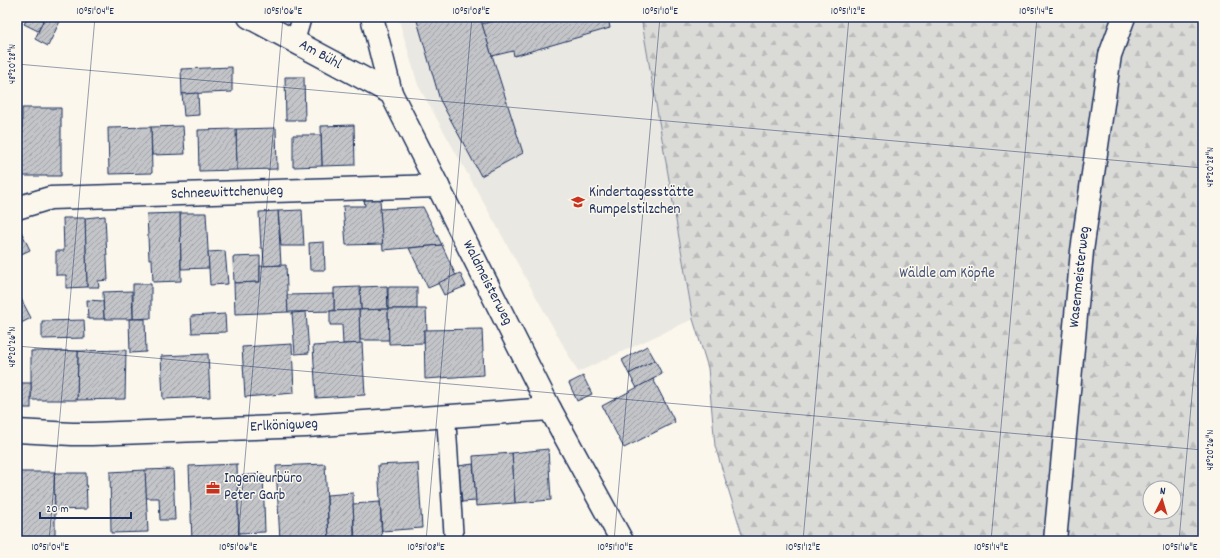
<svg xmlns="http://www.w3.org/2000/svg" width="1220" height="558" viewBox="0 0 1220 558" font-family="Dekko,sans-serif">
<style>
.built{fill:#eae8e2}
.forest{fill:url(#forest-firs);stroke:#7a849a;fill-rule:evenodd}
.building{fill:url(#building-hatch);stroke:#1b2f5e}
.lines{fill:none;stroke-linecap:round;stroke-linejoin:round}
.service-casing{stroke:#1b2f5e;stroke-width:21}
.minor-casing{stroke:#1b2f5e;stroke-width:25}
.service{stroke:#fbf7ec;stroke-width:18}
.minor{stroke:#fbf7ec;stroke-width:22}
.ticks{fill:none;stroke:#1b2f5e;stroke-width:1;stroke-opacity:0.45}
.labels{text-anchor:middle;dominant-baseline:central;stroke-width:3;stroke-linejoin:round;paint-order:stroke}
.street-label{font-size:15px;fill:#1b2f5e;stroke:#fbf7ec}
.poi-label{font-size:15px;fill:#1b2f5e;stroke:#fbf7ec;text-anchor:start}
.park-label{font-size:15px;fill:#415176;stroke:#fbf7ec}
.neatline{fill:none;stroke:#1b2f5e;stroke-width:1.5}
.ticks-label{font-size:10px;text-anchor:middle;fill:#1b2f5e}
</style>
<defs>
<pattern id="forest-firs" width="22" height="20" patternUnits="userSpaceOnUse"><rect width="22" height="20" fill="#dadad7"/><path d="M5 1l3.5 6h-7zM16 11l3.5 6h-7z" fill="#babbbb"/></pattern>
<pattern id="building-hatch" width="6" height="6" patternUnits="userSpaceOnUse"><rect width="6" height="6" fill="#c3c5c9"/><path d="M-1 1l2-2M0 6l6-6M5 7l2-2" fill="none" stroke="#9ea0a6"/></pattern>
</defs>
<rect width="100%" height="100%" fill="#fbf7ec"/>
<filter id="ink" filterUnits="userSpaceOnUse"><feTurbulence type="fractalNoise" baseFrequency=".025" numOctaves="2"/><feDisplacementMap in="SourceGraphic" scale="8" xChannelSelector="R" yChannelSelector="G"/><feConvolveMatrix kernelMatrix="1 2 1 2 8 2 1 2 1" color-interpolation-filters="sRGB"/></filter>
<g filter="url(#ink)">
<polygon class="built" points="398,17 641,17 693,319 578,372 418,85"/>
<path class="forest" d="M641,17H1203V541H747L742,534L715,446L708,368L693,319ZM1150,488H1174V512H1150Z"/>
<g class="building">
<polygon points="28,17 45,17 38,31 24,24"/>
<polygon points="45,17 62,17 48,46 35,39"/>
<polygon points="105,17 117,17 115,22"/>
<polygon points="416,17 480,17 523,153 481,176 440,100"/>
<polygon points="503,17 608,17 610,28 514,56 513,51 492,56 482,24 504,18"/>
<polygon points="232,67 232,92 182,94 181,69"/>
<polygon points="285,77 304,77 305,120 286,120"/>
<polygon points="198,93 199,115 184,116 182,94"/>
<polygon points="22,108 61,108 61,176 17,176 17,142 22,142"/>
<polygon points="354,125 355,165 322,166 321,126"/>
<polygon points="183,126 185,154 152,155 151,127"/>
<polygon points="151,127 152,173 109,174 108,128"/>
<polygon points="276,128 277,169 237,170 236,129"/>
<polygon points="236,129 237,170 199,171 198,130"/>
<polygon points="293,135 321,135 322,166 293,167"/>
<polygon points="364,199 380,199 383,244 346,245 343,206 365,206"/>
<polygon points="423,207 442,245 383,250 380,209"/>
<polygon points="302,210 304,246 281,246 278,211"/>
<polygon points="278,211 281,265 264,266 263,248 261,248 259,212"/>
<polygon points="180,213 206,213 209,268 181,269"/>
<polygon points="180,213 181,281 153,282 152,259 149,259 147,214"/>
<polygon points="105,216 108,280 98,281 99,287 87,287 85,218"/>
<polygon points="63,218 85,218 87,287 66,288 66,275 56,275 56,251 64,251"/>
<polygon points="17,223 30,250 17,256"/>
<polygon points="324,242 325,270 310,270 309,243"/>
<polygon points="442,245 456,276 428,288 409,248"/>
<polygon points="225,251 228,284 210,285 208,252"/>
<polygon points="260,256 260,282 234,283 233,257"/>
<polygon points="286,265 288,312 235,314 234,283 260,282 260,266"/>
<polygon points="460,273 466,286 444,295 438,283"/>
<polygon points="133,284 151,284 151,318 133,319"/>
<polygon points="387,286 388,309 361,310 360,287"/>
<polygon points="360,287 361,310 334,311 334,288"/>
<rect x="388" y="287" width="29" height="22"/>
<polygon points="17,291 31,318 17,325"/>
<polygon points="132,291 133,319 104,319 103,292"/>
<polygon points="334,294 334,311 288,312 287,295"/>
<polygon points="87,300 103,301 104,319 88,319"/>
<polygon points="388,309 389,340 360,340 359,310"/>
<polygon points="388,309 426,309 427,331 424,330 424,343 389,344"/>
<polygon points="359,310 360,344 343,344 342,325 330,325 330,311"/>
<polygon points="306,312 309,353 295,354 292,313"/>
<polygon points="225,314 226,332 192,333 191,316"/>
<polygon points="129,319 145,319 146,352 130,353"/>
<polygon points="84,320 85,338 42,339 42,321"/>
<polygon points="482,329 484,375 425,379 424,330"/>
<polygon points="362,343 365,395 316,398 313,346"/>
<polygon points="292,344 294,393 245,397 242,347"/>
<polygon points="647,346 655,360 629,374 622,360"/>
<polygon points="126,350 125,399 77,400 78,351"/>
<polygon points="31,351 78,351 77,400 31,400"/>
<polygon points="208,354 210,397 163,399 161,356"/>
<polygon points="655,360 662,374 637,388 629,374"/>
<polygon points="583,376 592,394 577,401 569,383"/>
<polygon points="653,379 675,422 624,448 602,406"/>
<rect x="17" y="383" width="14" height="25"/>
<polygon points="548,449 551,500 515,503 512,453"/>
<polygon points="512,453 515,503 476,506 473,456"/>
<polygon points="418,463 422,528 382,531 378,465"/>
<polygon points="237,464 239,541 192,541 189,466"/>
<polygon points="325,464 329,541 280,541 276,466"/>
<polygon points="473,464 476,501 462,502 458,466"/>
<polygon points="173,469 175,520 160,520 159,498 146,498 145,470"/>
<polygon points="145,470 148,532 111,533 110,472"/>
<rect x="17" y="472" width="38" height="66"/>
<polygon points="54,473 86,473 87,509 55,510"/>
<polygon points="263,474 265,532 239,533 237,476"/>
<polygon points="353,493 354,537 329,538 327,495"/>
<polygon points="380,502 382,541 355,541 353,504"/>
</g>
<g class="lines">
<g class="service-casing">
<g id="service">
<polyline points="295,41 302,17"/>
<polyline points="446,416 454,541"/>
</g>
</g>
<g class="minor-casing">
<g id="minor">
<polyline points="249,17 391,93"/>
<polyline points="372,17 391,93 550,409 622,541"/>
<polyline points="17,208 50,198 438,186"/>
<polyline points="17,431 72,434 92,434 306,426 550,409"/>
<polyline points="1055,541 1082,251 1110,55 1124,17"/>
</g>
</g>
<use href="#service" class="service"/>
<use href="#minor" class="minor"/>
</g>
</g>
<path class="ticks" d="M17,64L1203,168M17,346L1203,450M49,541L95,17M238,541L283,17M426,541L472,17M614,541L660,17M803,541L849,17M991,541L1037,17M1179,541L1203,272"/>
<defs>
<g id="school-bare" transform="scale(1.08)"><path d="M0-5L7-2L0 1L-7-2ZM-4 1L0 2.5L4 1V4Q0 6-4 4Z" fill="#c8321e" stroke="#fbf7ec" stroke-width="2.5" paint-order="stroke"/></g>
<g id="office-bare" transform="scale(1.08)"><path d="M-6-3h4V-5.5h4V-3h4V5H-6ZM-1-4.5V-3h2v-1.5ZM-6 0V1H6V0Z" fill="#c8321e" stroke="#fbf7ec" stroke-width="2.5" paint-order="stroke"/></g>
</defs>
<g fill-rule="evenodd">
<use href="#school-bare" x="578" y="202"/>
<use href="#office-bare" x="213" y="488"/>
</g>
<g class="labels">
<g class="street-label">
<text transform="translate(320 55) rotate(29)">Am Bühl</text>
<text transform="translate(227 193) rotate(-2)">Schneewittchenweg</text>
<text transform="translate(1080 277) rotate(-84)">Wasenmeisterweg</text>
<text transform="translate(487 283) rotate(63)">Waldmeisterweg</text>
<text transform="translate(284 426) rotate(-3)">Erlkönigweg</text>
</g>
<g class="poi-label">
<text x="589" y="193">Kindertagesstätte<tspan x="589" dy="17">Rumpelstilzchen</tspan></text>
<text x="224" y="479">Ingenieurbüro<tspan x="224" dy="17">Peter Garb</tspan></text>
</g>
<g class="park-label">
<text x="947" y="274">Wäldle am Köpfle</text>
</g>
</g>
<rect width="1220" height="558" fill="none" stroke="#fbf7ec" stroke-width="44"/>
<g transform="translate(1162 500) rotate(5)"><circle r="19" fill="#fbf7ec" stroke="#a1a7b3"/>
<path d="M0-3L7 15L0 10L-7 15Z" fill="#c8321e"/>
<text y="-6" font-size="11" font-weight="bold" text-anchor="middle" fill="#1b2f5e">N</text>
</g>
<path d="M40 512v6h91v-6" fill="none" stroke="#1b2f5e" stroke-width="2"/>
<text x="46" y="512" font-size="12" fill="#1b2f5e" stroke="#fbf7ec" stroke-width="3" paint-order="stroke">20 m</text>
<rect x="22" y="22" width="1176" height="514" class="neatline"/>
<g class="ticks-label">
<text x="95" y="14">10°51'04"E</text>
<text x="283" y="14">10°51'06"E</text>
<text x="471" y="14">10°51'08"E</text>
<text x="660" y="14">10°51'10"E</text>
<text x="848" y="14">10°51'12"E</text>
<text x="1036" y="14">10°51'14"E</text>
<text transform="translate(11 64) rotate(-90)" y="4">48°20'28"N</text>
<text transform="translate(1209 167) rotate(-90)" y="4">48°20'28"N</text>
<text transform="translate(11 347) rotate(-90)" y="4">48°20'26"N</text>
<text transform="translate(1209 450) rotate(-90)" y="4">48°20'26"N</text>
<text x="50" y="550">10°51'04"E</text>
<text x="238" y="550">10°51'06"E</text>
<text x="426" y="550">10°51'08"E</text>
<text x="615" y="550">10°51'10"E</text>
<text x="803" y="550">10°51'12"E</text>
<text x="991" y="550">10°51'14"E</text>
<text x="1180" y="550">10°51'16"E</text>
</g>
</svg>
